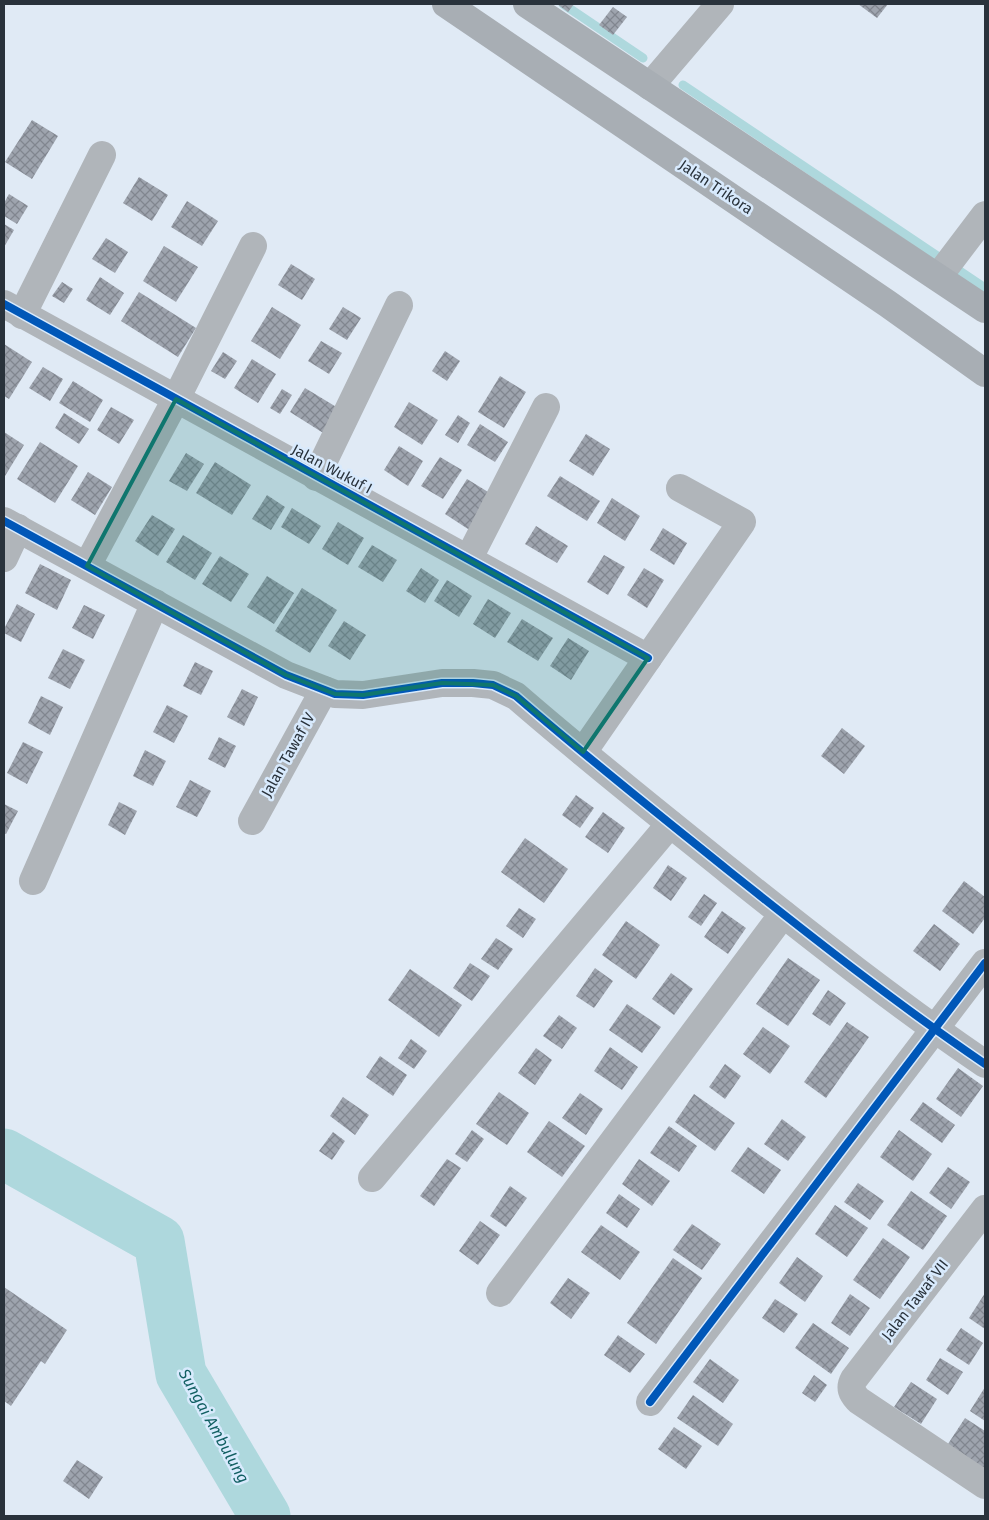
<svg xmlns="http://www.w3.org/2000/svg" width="989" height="1520" viewBox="0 0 989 1520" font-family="'Fira Sans',sans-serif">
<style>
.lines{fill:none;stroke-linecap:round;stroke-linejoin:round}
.stream{stroke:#aed8dd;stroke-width:9}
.river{stroke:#aed8dd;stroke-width:51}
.building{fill:url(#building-cross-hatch)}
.minor{stroke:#b0b5ba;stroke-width:28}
.major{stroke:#a8aeb4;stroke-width:28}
.cycleway-casing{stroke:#d8eafd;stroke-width:11}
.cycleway{stroke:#0057b8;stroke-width:8}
.marked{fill:#0f766e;fill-opacity:0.2;stroke:#0f766e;stroke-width:4;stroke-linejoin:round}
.labels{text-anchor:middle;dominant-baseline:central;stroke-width:5;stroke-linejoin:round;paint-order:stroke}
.street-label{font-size:15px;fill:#29323b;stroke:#d8eafd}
.water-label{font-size:16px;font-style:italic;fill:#115f62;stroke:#d8eafd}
</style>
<defs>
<pattern id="building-cross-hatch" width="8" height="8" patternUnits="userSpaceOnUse" patternTransform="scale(1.25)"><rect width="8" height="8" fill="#9ea4ae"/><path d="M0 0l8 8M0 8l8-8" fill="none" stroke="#81868f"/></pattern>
</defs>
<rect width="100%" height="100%" fill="#e0eaf5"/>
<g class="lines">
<g class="stream">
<polyline points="563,4 643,58"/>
<polyline points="683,85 985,288"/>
</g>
<polyline class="river" points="4,1154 159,1241 181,1374 265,1516"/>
</g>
<g class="building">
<polygon points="557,4 574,4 568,12"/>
<polygon points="858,4 888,4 877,18"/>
<polygon points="613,7 627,17 613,35 599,25"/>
<polygon points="32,120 58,136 32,179 5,162"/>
<polygon points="139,177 168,195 152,221 123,203"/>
<polygon points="9,194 28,206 17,224 4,216 4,203"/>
<polygon points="187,201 218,221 202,246 171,227"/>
<polygon points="4,224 14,230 4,247"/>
<polygon points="106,238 128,252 115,273 92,259"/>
<polygon points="164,246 198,267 176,302 143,281"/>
<polygon points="291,264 315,279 302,300 278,285"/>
<polygon points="100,277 124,293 110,315 86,300"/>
<polygon points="62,282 73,289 64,303 52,296"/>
<polygon points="139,292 196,328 178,357 121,321"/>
<polygon points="272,307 301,325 280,359 251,341"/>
<polygon points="343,307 361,318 347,340 329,329"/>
<polygon points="321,341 342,353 329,374 308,361"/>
<polygon points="4,344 32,362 9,399 4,396"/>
<polygon points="445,351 460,361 447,381 432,371"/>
<polygon points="223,352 237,361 225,379 211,371"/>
<polygon points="252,359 276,374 258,403 234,388"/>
<polygon points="43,367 63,379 50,401 29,388"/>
<polygon points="500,376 526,392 504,428 478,412"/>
<polygon points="73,381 103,400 90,422 59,403"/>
<polygon points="305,388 343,411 328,436 290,412"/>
<polygon points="282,389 292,395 280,414 270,408"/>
<polygon points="409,402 438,420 422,445 394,427"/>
<polygon points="111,407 134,420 119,444 97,430"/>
<polygon points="64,413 89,429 79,444 55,428"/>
<polygon points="458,415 470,423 458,443 445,435"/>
<polygon points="480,424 508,442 495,462 467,445"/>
<polygon points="4,432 24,445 5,476 4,475"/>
<polygon points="586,434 610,449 593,476 569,461"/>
<polygon points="40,442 78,466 55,503 17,479"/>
<polygon points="399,446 423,461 408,486 384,470"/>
<polygon points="186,453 204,464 187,491 169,481"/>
<polygon points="440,457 462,470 443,499 421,486"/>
<polygon points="215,462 251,485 232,515 196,493"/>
<polygon points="88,472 112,487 95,515 71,500"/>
<polygon points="560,476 600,501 587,521 547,496"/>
<polygon points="467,479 493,495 471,531 445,514"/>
<polygon points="267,495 285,507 271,530 252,519"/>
<polygon points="612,498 640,516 625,541 597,523"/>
<polygon points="292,508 321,526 309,544 281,527"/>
<polygon points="152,515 175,529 158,556 135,541"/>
<polygon points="338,522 364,538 348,565 322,549"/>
<polygon points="536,526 568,546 557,563 525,544"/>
<polygon points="663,528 687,543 674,565 650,550"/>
<polygon points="183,535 212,553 195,580 166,562"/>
<polygon points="372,545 397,560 383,582 358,567"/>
<polygon points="604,555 625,567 608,595 587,582"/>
<polygon points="220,556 249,574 231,602 202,584"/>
<polygon points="40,564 71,580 57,610 25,593"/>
<polygon points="421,568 439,580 425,603 406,591"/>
<polygon points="644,568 664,580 647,608 627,595"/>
<polygon points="267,576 294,593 274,624 247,607"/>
<polygon points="447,580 472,596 459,617 434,601"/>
<polygon points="302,588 337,610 310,653 275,631"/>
<polygon points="488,599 511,613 495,638 473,624"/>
<polygon points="17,604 35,614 21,642 4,633 4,629"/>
<polygon points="84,605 105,615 93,639 72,628"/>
<polygon points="522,619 553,638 538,661 507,642"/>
<polygon points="344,621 366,635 350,660 328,646"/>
<polygon points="568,638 589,651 571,680 550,666"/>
<polygon points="63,649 85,660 70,689 48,678"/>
<polygon points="195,662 213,671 201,695 183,686"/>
<polygon points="242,689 258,697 244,726 227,717"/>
<polygon points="41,696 63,707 50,735 28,723"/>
<polygon points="167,705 188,716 174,743 153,732"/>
<polygon points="842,728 865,746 844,774 821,756"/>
<polygon points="219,737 236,746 225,768 208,759"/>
<polygon points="23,742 43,752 27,784 7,773"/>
<polygon points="145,750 166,761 153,786 133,776"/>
<polygon points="190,780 211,791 197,817 176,807"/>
<polygon points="576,795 594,808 580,828 562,815"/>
<polygon points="119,802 137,811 125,835 108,825"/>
<polygon points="4,804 18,811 6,834 4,833"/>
<polygon points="603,812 625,828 608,853 585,837"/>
<polygon points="525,838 568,869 544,903 501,872"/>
<polygon points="668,865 687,878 671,901 653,888"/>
<polygon points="964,881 985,897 985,918 973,934 942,911"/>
<polygon points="704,894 717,903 701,926 688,917"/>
<polygon points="519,908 536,919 523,938 506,926"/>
<polygon points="722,911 746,928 728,954 704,937"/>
<polygon points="626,921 660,945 636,979 602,955"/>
<polygon points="934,924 960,944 940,971 913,951"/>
<polygon points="496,938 513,949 498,970 481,959"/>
<polygon points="788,958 820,980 788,1026 756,1004"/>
<polygon points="470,963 490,976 472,1001 453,988"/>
<polygon points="595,968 613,981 594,1008 576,996"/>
<polygon points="410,969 462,1005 439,1037 388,1000"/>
<polygon points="671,973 693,989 674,1015 652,999"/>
<polygon points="828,990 846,1003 830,1026 812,1014"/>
<polygon points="627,1004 661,1027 642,1053 609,1030"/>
<polygon points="559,1015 577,1028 562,1049 543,1036"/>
<polygon points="847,1022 869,1037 826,1098 804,1082"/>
<polygon points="763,1027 790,1046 770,1074 743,1054"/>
<polygon points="411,1039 427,1051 414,1069 398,1058"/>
<polygon points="610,1047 638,1067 622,1090 594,1071"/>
<polygon points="536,1048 552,1060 535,1085 518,1073"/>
<polygon points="380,1056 407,1075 393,1096 366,1077"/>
<polygon points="725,1064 741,1076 725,1099 709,1087"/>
<polygon points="958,1068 983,1086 961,1117 936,1099"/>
<polygon points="499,1092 529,1113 507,1145 476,1124"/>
<polygon points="580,1093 603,1109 586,1135 562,1118"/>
<polygon points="694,1094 735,1123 715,1151 675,1122"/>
<polygon points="343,1097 369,1115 355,1135 330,1116"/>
<polygon points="923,1102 955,1125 942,1143 910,1120"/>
<polygon points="782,1119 806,1137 788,1161 764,1144"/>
<polygon points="549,1121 585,1146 562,1177 527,1152"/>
<polygon points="669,1126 697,1146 679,1172 650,1153"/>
<polygon points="472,1130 484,1139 467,1162 455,1154"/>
<polygon points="899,1130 932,1154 913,1181 880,1157"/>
<polygon points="333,1132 345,1141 332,1160 319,1151"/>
<polygon points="748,1147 781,1170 764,1194 731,1171"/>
<polygon points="447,1159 461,1168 434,1206 420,1196"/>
<polygon points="639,1159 670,1181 652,1206 622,1184"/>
<polygon points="948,1167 970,1182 951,1209 929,1193"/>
<polygon points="858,1183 884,1201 870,1220 844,1202"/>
<polygon points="510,1186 527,1198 506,1227 490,1216"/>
<polygon points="911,1191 947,1216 923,1250 887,1225"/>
<polygon points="619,1194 640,1209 627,1228 606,1213"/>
<polygon points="835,1205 868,1228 847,1257 815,1234"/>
<polygon points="480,1221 500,1235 478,1265 459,1251"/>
<polygon points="692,1224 721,1244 702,1270 673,1250"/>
<polygon points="601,1225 640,1252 620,1280 581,1252"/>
<polygon points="883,1238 910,1257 880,1299 853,1280"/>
<polygon points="797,1257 823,1276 805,1302 779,1283"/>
<polygon points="673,1258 702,1278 656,1344 627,1323"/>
<polygon points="568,1278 590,1293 571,1319 550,1303"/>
<polygon points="4,1287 67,1330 45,1364 41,1361 11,1406 4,1401"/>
<polygon points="985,1293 985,1329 969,1318"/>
<polygon points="850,1294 870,1308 850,1336 831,1323"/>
<polygon points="775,1299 798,1314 784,1333 762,1318"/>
<polygon points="813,1323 849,1348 831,1374 795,1348"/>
<polygon points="961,1328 983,1343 969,1365 946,1350"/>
<polygon points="618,1335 645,1354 630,1373 604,1355"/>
<polygon points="940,1358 963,1372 948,1395 926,1380"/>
<polygon points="710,1359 739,1380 723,1403 693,1382"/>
<polygon points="814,1375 827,1385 815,1402 802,1393"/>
<polygon points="911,1382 937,1399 921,1424 894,1407"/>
<polygon points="985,1387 985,1421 970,1411"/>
<polygon points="693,1395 733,1424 718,1446 677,1418"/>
<polygon points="965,1418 985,1431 985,1469 946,1447"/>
<polygon points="674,1427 702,1446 686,1469 658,1449"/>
<polygon points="77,1460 103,1477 89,1499 63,1481"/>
</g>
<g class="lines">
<g class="minor">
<polyline points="650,86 720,4"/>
<polyline points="938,277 985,215"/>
<polyline points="4,304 648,658"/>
<polyline points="22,315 102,155"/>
<polyline points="316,477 399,305"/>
<path d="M4,521L286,675L335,694L363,695L442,683H473L493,685L516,696C585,756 657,813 729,871C813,938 897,1004 985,1064"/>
<polyline points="4,558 18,528"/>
<polyline points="469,558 546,407"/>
<polyline points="87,566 176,399 253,246"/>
<polyline points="583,752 742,522 680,488"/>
<polyline points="252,821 324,690"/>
<polyline points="33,881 155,603"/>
<polyline points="372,1178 670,824"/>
<path d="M985,1209L854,1379C849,1388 852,1393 858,1400L985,1485"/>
<polyline points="500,1293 783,914"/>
<polyline points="650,1402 985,963"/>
</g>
<g class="major">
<polyline points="446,4 888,304 985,373"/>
<polyline points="527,4 985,309"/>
</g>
<g class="cycleway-casing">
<g id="cycleway">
<polyline points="4,304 648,658"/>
<path d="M4,521L286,675L335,694L363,695L442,683H473L493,685L516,696C585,756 657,813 729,871C813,938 897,1004 985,1064"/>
<polyline points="650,1402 985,963"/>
</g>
</g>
<use href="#cycleway" class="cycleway"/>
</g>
<path class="marked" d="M176,399L648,658L583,752L516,696L493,685L442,683L363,695L335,694L286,675L87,566Z"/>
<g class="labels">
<g class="street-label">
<text transform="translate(716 187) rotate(34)">Jalan Trikora</text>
<text transform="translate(332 469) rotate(28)">Jalan Wukuf I</text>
<text transform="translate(288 755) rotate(-61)">Jalan Tawaf IV</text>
<text transform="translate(915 1300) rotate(-52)">Jalan Tawaf VII</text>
</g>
<g class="water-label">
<text transform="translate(214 1426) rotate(61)">Sungai Ambulung</text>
</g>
</g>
<rect width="989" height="1520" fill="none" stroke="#29323b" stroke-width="10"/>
</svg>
